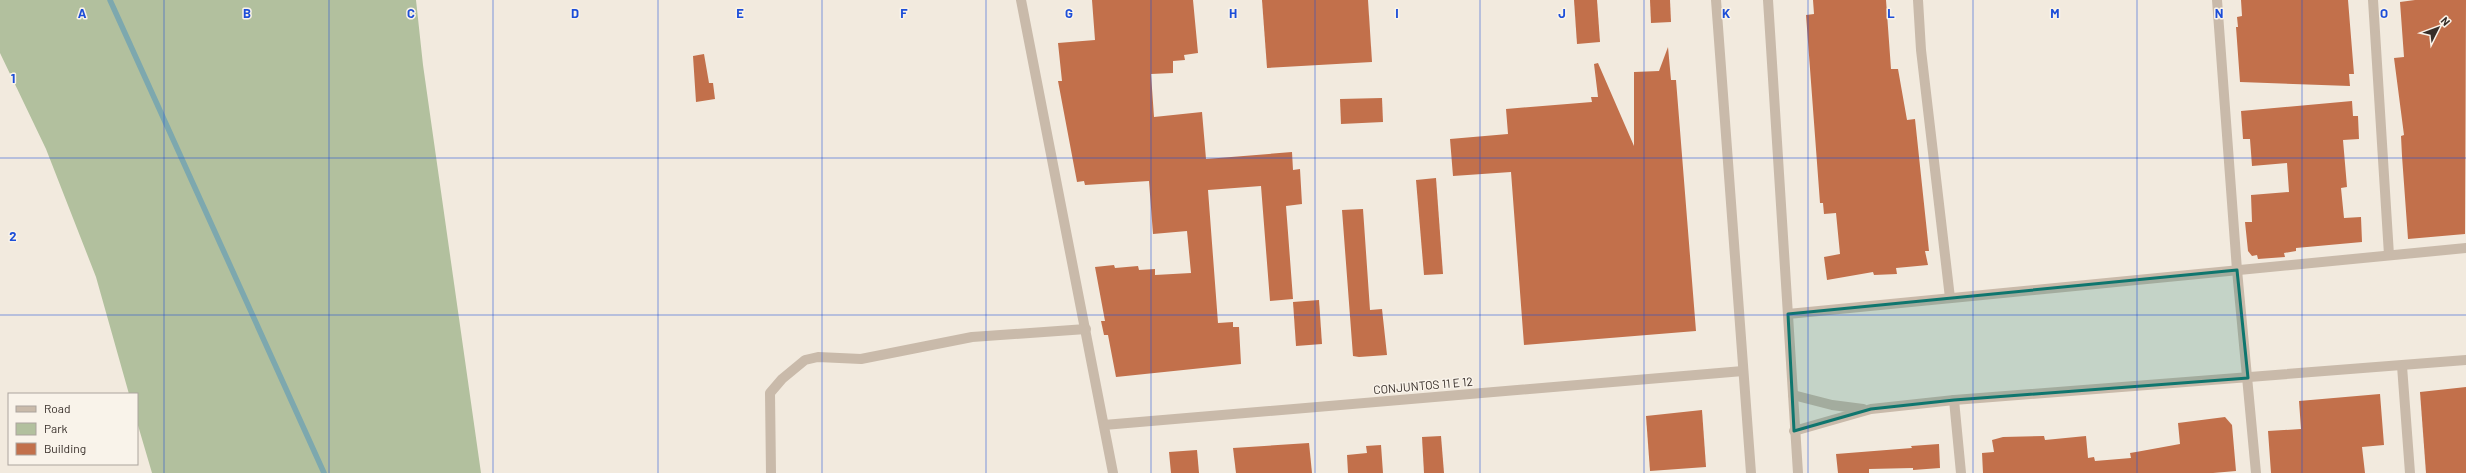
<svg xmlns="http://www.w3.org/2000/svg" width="2466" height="473" viewBox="0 0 2466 473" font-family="Barlow,sans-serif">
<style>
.green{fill:#b2c09e}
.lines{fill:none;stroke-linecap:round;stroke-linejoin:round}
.stream{stroke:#7da8ae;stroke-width:5.5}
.building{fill:#c2704b}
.minor{stroke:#c9baaa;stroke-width:10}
.tertiary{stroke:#c9baaa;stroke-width:10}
.marked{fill:#0f766e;fill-opacity:0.2;stroke:#0f766e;stroke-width:3;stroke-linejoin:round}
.grid{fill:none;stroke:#1d4ed8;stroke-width:1;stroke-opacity:0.55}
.labels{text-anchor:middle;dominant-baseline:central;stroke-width:3;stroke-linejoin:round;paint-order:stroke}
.street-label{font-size:12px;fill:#372e29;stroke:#f9f3ea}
.grid-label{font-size:13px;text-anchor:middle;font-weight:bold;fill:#1d4ed8;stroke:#f9f3ea;stroke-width:3;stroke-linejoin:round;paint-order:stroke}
</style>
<rect width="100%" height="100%" fill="#f2eade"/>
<polygon class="green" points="0,0 416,0 423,65 481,473 152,473 137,422 137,394 129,394 96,277 46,149 0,53"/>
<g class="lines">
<polyline class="stream" points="110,0 324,473"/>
</g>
<g class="building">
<polygon points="1092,0 1193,0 1198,53 1184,55 1185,60 1173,61 1173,73 1151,74 1154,117 1202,112 1206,159 1292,152 1293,170 1300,169 1302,204 1286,206 1293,299 1270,301 1261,186 1208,190 1218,323 1233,322 1233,327 1239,327 1241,364 1116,377 1108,335 1104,335 1101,321 1105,321 1095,267 1114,265 1115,268 1138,266 1139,270 1155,269 1155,275 1191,273 1187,231 1153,234 1149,181 1085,185 1084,181 1077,182 1058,81 1062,81 1058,43 1095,40"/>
<polygon points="1262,0 1368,0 1372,62 1267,68"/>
<polygon points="1574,0 1597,0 1600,42 1577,44"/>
<polygon points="1650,0 1670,0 1671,22 1651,23"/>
<polygon points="1813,0 1886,0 1891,69 1898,69 1907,120 1915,119 1929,251 1925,251 1928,265 1896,268 1897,274 1874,275 1873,272 1827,280 1824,257 1840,254 1836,213 1824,214 1823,203 1820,203 1806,15 1814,14"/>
<polygon points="2241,0 2348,0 2354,74 2349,74 2350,86 2240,82 2236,27 2238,27 2237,17 2242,16"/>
<polygon points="2415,0 2466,0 2465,234 2408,239 2402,156 2401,136 2404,135 2394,58 2404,57 2400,2"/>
<polygon points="1668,47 1671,80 1676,80 1696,331 1524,345 1511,172 1453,176 1450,139 1508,134 1506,109 1592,102 1591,97 1598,97 1594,64 1598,63 1634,146 1634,72 1659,71"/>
<polygon points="704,54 709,83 713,83 715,99 696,102 693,56"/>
<polygon points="1382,98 1383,122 1341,124 1340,99"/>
<polygon points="2352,101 2353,116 2358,116 2359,139 2343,140 2347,187 2341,188 2344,218 2361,217 2362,242 2296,248 2296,251 2284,253 2285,257 2258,259 2257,255 2252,256 2248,251 2245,222 2252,222 2251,195 2289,192 2287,163 2252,166 2250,139 2243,139 2241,111"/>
<polygon points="1436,178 1443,274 1424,275 1416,180"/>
<polygon points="1363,209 1370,310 1382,309 1387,355 1359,357 1353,356 1342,210"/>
<polygon points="1319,300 1322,344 1296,346 1293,302"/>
<polygon points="2466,387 2466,473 2426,473 2420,392"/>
<polygon points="2380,394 2384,445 2362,447 2365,473 2271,473 2268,431 2301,429 2299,401"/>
<polygon points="1702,410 1706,467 1650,471 1646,416"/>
<polygon points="2225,417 2232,425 2236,471 2213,473 1983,473 1982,453 1994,452 1992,440 2003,437 2044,436 2045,440 2086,436 2088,458 2094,457 2095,461 2131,458 2130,453 2136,452 2180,444 2178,423"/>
<polygon points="1441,436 1444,473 1424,473 1422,437"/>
<polygon points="1309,443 1312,473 1236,473 1233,448"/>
<polygon points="1939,444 1940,468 1913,470 1913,468 1869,469 1869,473 1838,473 1836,454 1912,448 1911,446"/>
<polygon points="1381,445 1383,473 1348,473 1347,455 1367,453 1366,446"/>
<polygon points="1197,450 1199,473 1171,473 1169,452"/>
</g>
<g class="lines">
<g class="minor">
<polyline points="1021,0 1113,473"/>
<polyline points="1918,0 1921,50 1950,298"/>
<polyline points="2217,0 2237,270 2256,473"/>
<polyline points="2373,0 2389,255"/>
<polyline points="1788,314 2466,248"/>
<polyline points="2402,366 2410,473"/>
<polyline points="1793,395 1832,405 1863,409"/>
<polyline points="1954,400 1961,473"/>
<polyline points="1104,425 1743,371"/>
<polyline points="1794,431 1871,409 1954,400 2466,360"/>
<polyline points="771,473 770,393 782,379 805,360 818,357 861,359 972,337 1086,329"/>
</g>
<g class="tertiary">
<polyline points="1716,0 1751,473"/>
<polyline points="1768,0 1798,473"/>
</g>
</g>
<path class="marked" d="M2237,270L2248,378L1954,400L1871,409L1794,431L1788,314Z"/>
<path class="grid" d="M164,0V473M329,0V473M493,0V473M658,0V473M822,0V473M986,0V473M1151,0V473M1315,0V473M1480,0V473M1644,0V473M1808,0V473M1973,0V473M2137,0V473M2302,0V473M0,158H2466M0,315H2466"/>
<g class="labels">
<g class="street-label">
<text transform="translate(1423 385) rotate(-5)">CONJUNTOS 11 E 12</text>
</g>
</g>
<g class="grid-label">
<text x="82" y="18">A</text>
<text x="247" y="18">B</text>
<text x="411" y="18">C</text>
<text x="575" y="18">D</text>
<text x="740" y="18">E</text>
<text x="904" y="18">F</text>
<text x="1069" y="18">G</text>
<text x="1233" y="18">H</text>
<text x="1397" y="18">I</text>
<text x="1562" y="18">J</text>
<text x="1726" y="18">K</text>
<text x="1891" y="18">L</text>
<text x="2055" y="18">M</text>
<text x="2219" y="18">N</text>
<text x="2384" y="18">O</text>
<text x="13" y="83">1</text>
<text x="13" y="241">2</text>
</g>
<rect x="8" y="393" width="130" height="72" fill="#f9f3ea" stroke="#aba49d"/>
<rect x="16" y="406" width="20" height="6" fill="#c9baaa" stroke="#aba49d"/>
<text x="44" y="413" font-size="12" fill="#372e29">Road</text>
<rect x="16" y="423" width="20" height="12" fill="#b2c09e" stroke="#aba49d"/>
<text x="44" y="433" font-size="12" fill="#372e29">Park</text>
<rect x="16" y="443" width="20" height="12" fill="#c2704b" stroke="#aba49d"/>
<text x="44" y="453" font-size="12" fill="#372e29">Building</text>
<g transform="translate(2438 28) rotate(48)" stroke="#f9f3ea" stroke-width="3" paint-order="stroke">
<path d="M0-3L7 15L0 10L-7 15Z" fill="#372e29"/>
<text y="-6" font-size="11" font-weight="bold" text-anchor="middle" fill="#372e29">N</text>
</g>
</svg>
